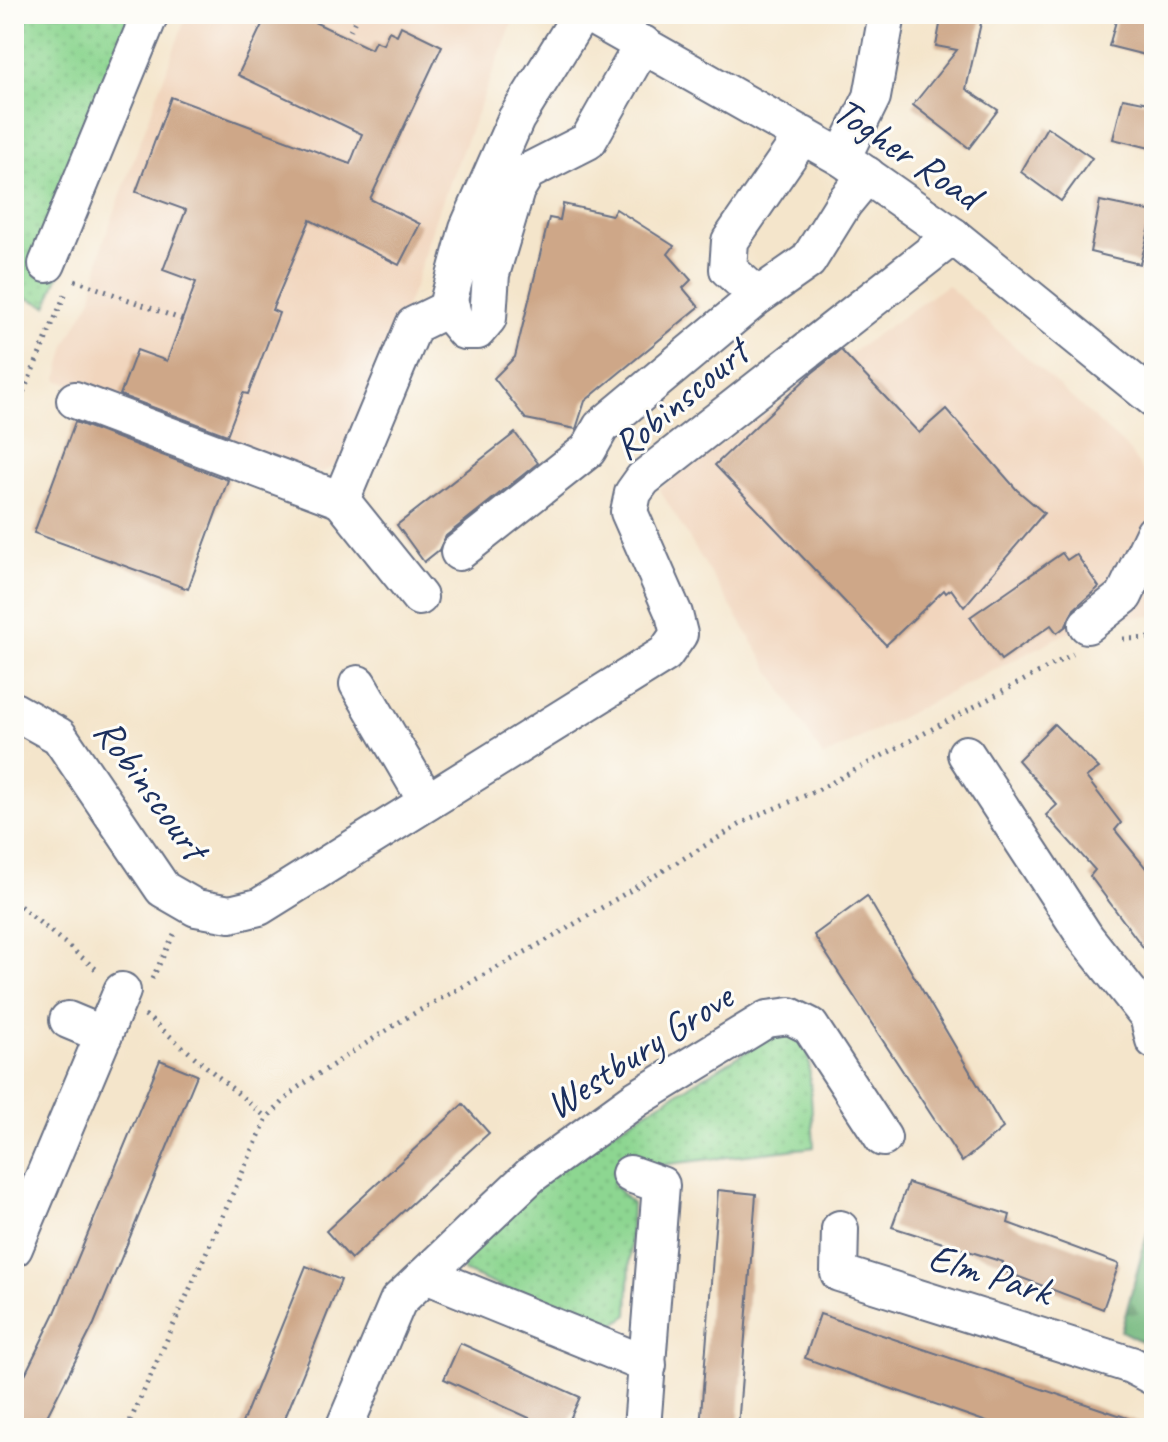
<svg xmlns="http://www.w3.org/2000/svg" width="1168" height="1442" viewBox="0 0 1168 1442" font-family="Caveat,sans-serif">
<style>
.built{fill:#f1d5bd}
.grass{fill:url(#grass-dots);stroke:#548278;stroke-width:2}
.forest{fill:url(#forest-firs);stroke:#46736c;stroke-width:2}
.building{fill:#cea788}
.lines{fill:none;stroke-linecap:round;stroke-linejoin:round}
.minor-casing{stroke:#676f84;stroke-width:40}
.path{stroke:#676f84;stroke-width:5;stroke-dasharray:2 6;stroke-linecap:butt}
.minor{stroke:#fff;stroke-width:36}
.labels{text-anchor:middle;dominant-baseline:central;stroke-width:6;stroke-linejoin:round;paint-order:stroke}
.street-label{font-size:40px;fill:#1b2f5e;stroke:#fdfcf7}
</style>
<defs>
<pattern id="grass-dots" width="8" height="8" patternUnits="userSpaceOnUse" patternTransform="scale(2)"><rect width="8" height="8" fill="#8dd691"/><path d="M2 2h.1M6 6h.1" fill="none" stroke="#79b87f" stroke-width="1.8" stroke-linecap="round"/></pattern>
<pattern id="forest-firs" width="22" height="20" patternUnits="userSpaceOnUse" patternTransform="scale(2)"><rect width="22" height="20" fill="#72b77b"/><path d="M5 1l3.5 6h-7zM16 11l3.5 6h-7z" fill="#5d9568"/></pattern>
</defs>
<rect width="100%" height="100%" fill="#fdfcf7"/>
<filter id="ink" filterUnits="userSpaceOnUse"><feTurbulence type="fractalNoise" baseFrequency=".0125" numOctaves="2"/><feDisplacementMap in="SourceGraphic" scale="16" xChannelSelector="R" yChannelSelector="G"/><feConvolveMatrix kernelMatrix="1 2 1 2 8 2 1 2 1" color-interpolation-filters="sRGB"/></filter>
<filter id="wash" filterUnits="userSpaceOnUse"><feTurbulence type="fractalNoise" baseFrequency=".006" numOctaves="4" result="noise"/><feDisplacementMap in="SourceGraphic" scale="32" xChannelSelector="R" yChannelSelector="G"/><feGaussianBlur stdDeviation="1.8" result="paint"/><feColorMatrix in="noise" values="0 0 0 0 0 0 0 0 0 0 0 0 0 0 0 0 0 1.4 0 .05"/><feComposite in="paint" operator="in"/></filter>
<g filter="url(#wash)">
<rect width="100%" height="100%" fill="#f4e5cb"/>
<g class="built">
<polygon points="187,14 516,14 434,222 415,285 343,461 321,473 57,380 67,342 92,298 102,246"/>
<polygon points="947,285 1127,448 1154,487 1154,616 1094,619 823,757 659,489"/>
</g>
<g class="grass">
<polygon points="29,14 157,14 47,306 14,293 14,55"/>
<polygon points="787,1027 808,1044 814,1147 618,1170 613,1184 632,1204 628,1315 604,1331 463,1271 461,1255 536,1178"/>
</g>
<polygon class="forest" points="1151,1220 1154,1225 1154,1348 1121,1331"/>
<g id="blocks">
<g class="building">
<polygon points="267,14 315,14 312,21 371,49 375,41 383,44 389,31 397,35 401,26 442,46 370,199 420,224 399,265 310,220 272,310 279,313 248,394 243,393 227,435 120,395 137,350 167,361 196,282 163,270 186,210 136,192 171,97 350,164 362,134 238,75"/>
<polygon points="942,14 983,14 966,89 998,110 969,148 913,105 957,50 936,46"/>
<polygon points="1118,14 1154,14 1149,56 1109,46"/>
<polygon points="1123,98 1154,104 1154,149 1113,139"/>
<polygon points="1047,127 1092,158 1061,201 1021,172"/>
<polygon points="1100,201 1154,212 1140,264 1090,252"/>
<polygon points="563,204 612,215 616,209 674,246 668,254 691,280 683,288 699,307 585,401 576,429 526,419 494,378 515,357 549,218 560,220"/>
<polygon points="841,350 919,433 946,409 1017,490 1044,513 964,607 951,589 946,593 944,590 886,645 715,465 812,373"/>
<polygon points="75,422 228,480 188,589 34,533"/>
<polygon points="515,433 538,463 446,536 439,550 424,562 397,525"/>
<polygon points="1062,553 1067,560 1076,554 1099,587 1074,609 1066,626 1057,633 1051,625 1001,660 970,617"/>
<polygon points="1054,724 1099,768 1086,777 1121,823 1115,830 1154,878 1154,962 1090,876 1095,870 1046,815 1057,805 1018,760"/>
<polygon points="867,896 1003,1128 962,1162 814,935"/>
<polygon points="160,1060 197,1075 94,1324 41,1428 14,1428 14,1397 55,1313"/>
<polygon points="463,1104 489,1133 351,1259 326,1231"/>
<polygon points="908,1183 1010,1215 1008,1223 1119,1264 1103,1309 1001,1270 1003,1262 892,1227"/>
<polygon points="718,1190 756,1194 738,1428 700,1428"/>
<polygon points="306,1266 341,1280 281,1428 240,1428"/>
<polygon points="820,1314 1145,1424 1144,1428 1004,1428 832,1368 805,1358"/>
<polygon points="460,1343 580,1397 566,1428 551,1428 444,1379"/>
</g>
</g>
</g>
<g filter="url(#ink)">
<use href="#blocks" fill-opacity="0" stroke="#676f84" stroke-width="2"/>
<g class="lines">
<g class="minor-casing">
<g id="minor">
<polyline points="581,14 516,119 468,228 449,299 454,319 464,331 477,331 488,318 491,274 516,190 527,172 588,141 643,44"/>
<polyline points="588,14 842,158 953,236 1154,399"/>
<polyline points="842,158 872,97 887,14"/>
<polyline points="47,264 150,14"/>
<polyline points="758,296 728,269 730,241 803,135"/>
<polyline points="75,400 341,500 414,325 451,307"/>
<polyline points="341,500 419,597"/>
<polyline points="459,552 588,450 601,427 758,296 808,261 844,203 867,175"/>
<polyline points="1087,625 1124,596 1154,533"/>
<polyline points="358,684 427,802"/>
<polyline points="14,711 59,736 163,889 196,908 230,914 259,907 665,654 679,634 674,614 629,512 633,493 643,479 953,236"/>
<polyline points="966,754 1086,938 1148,1016 1154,1040"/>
<polyline points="68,1020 104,1035"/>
<polyline points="630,1174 661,1185 642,1428"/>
<polyline points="840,1229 839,1273 1131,1365 1154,1377"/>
<polyline points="14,1248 122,991"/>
<polyline points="426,1275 648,1365"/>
<polyline points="344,1428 398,1301 531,1175 636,1099 767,1019 790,1016 810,1026 883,1138"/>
</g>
</g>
<g class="path">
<polyline points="347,38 358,14"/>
<polyline points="75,280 183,320"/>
<polyline points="14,414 67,290"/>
<polyline points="1123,639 1154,638"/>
<polyline points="14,901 97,970"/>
<polyline points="152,979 176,930"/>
<polyline points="145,1015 267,1118"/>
<polyline points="127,1428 267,1118 297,1088 404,1019 556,935 751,818 814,792 1073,654"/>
</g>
<use href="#minor" class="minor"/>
</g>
</g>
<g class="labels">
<g class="street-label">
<text transform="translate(907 153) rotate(34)">Togher Road</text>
<text transform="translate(680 399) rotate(-40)">Robinscourt</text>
<text transform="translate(151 789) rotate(54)">Robinscourt</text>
<text transform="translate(639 1051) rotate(-33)">Westbury Grove</text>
<text transform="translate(990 1274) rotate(17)">Elm Park</text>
</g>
</g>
<rect width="1168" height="1442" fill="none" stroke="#fdfcf7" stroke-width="48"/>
</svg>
